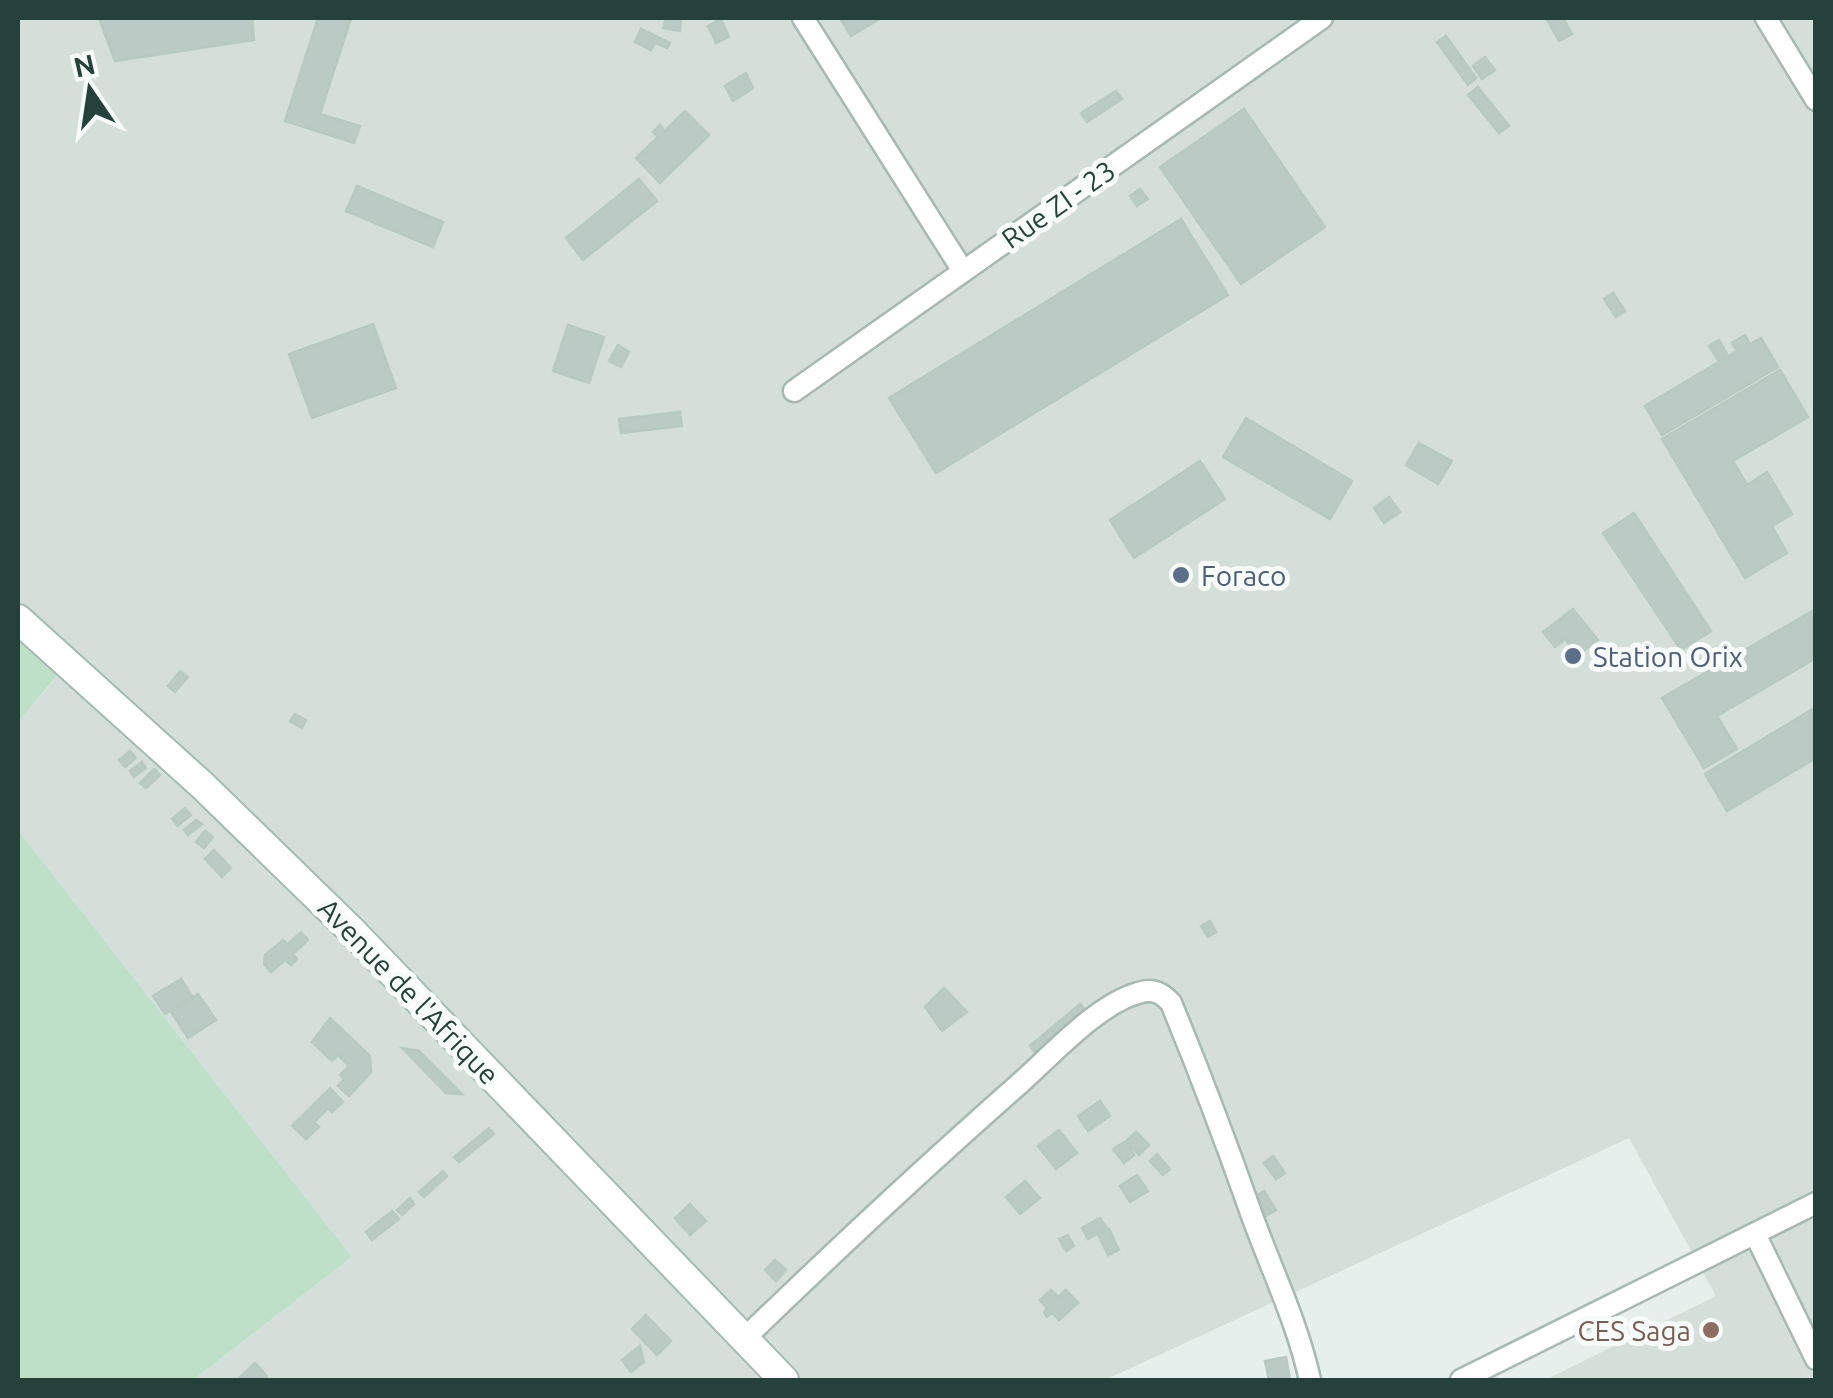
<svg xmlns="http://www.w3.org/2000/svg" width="1833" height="1398" viewBox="0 0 1833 1398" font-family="Ubuntu,sans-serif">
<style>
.built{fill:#d4dfda}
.green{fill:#bfe0c8}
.building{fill:#bbcac4;stroke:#b8c9c2;stroke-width:2.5}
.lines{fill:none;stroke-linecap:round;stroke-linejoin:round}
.minor-casing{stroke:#a8b8b2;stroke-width:25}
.secondary-casing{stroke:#a4bbb3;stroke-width:32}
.minor{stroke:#fff;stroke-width:20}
.secondary{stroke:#fff;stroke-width:28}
.service-dot{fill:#5c6f8a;stroke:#f7fbf9;stroke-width:4}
.education-dot{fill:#8d6e63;stroke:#f7fbf9;stroke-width:4}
.labels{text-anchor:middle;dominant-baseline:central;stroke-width:10;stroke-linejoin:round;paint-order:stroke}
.street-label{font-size:28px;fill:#24423a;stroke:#f7fbf9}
.service-label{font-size:28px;fill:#4e5e75;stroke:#f7fbf9;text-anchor:start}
.education-label{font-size:28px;fill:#785e54;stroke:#f7fbf9;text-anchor:end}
</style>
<rect width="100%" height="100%" fill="#e6efeb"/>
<polygon class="built" points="18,18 1815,18 1815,1379 1545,1380 1716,1296 1629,1138 1105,1380 193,1380 352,1257 18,830 18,722 61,672 18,637"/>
<g class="green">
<polygon points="18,637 61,671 18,722"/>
<polygon points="18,830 352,1257 193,1380 18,1380"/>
</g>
<g class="building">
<polygon points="99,18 252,18 254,40 115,61"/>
<polygon points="318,18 351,18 320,114 360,126 354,143 285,121"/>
<polygon points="672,18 681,18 680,31 663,28 666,19 672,21"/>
<polygon points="840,18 881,18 851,36"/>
<polygon points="1546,18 1563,18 1572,34 1559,41"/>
<polygon points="721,19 729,37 716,43 708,26"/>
<polygon points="641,29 670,43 667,48 655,43 651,50 635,42"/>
<polygon points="1446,36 1476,78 1468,85 1437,42"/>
<polygon points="1485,57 1495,70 1482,79 1473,66"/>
<polygon points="746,73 753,88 733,101 725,86"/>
<polygon points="1478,87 1509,126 1499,133 1468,95"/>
<polygon points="1116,91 1122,99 1087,122 1081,113"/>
<polygon points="1244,109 1325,227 1241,284 1160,167"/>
<polygon points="685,111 709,135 660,183 636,158 658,137 653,132 660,125 665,131"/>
<polygon points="639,179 657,201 583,260 566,238"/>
<polygon points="357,186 443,222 433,247 346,211"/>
<polygon points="1140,189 1148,199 1137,206 1130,196"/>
<polygon points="1181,219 1228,295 936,473 889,398"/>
<polygon points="1613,293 1625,311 1616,317 1604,299"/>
<polygon points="373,324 396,388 312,418 289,354"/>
<polygon points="568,325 604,337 589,383 553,371"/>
<polygon points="1745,335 1750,344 1761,338 1778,367 1662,435 1645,406 1737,351 1732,343"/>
<polygon points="1719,340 1727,354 1718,360 1709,346"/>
<polygon points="618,345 629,352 621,367 609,361"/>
<polygon points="1780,370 1808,417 1733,461 1747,485 1767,472 1792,514 1772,526 1787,553 1745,578 1662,439"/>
<polygon points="680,412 682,426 621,433 619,419"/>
<polygon points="1246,418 1352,481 1330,519 1223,457"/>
<polygon points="1419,443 1452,461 1438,484 1406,465"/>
<polygon points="1200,461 1225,499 1134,558 1110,520"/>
<polygon points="1389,497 1400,512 1384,523 1374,508"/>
<polygon points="1634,513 1711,631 1681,650 1603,533"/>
<polygon points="1573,609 1598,640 1578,655 1565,639 1555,647 1543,632"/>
<polygon points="1816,609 1816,658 1717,716 1737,749 1704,768 1662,698"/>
<polygon points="180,671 188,677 175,692 168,686"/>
<polygon points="1816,707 1816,758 1727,811 1705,774"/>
<polygon points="295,714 306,720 302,728 290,721"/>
<polygon points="130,751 136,758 125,767 119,760"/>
<polygon points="142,762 146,768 134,777 130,771"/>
<polygon points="154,769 160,775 146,788 140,783"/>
<polygon points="185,808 191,815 178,826 172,819"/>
<polygon points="196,820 202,824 188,835 184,830"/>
<polygon points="205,831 213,837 204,848 196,842"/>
<polygon points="214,850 231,868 222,877 205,859"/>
<polygon points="1210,921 1216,932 1208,937 1201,926"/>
<polygon points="301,932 308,940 293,954 297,959 291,965 285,960 271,972 264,964 265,955 283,940 288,944"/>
<polygon points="181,979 192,996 165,1014 153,996"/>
<polygon points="944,988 967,1012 942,1031 925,1007"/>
<polygon points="198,994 216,1020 188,1038 171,1012"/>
<polygon points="1080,1004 1091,1017 1039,1057 1030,1046"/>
<polygon points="330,1018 370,1056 371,1072 349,1096 338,1086 344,1079 340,1075 349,1066 338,1055 332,1061 312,1042"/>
<polygon points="402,1048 419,1051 462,1094 446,1093"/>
<polygon points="330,1088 343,1102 332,1112 328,1108 314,1122 319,1127 306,1139 292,1126"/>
<polygon points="1100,1101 1110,1116 1088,1131 1078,1116"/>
<polygon points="489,1128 494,1134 459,1162 454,1157"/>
<polygon points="1059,1130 1077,1153 1056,1169 1038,1146"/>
<polygon points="1136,1132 1149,1145 1139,1155 1126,1141"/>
<polygon points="1126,1141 1134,1155 1124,1163 1113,1149"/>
<polygon points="1157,1154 1170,1169 1163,1175 1150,1161"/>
<polygon points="1273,1156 1285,1173 1276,1179 1264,1163"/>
<polygon points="443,1171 447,1176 424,1197 419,1192"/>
<polygon points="1137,1175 1148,1191 1130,1202 1120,1186"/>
<polygon points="1025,1181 1040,1198 1020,1214 1006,1197"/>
<polygon points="1264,1191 1276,1210 1266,1216 1255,1197"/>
<polygon points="410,1198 414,1204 402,1215 397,1210"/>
<polygon points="690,1204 706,1221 690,1235 675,1218"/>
<polygon points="392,1211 399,1219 372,1240 366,1232"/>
<polygon points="1100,1218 1107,1228 1088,1239 1082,1228"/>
<polygon points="1109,1229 1119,1250 1108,1255 1098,1234"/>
<polygon points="1068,1235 1074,1246 1066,1251 1059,1239"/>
<polygon points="775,1260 786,1270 776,1281 765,1270"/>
<polygon points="1051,1290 1058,1297 1066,1290 1078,1303 1059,1320 1052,1313 1047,1317 1044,1312 1047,1308 1040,1300"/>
<polygon points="646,1315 671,1341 657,1355 632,1329"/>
<polygon points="640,1346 644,1362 631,1372 622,1360"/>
<polygon points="1286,1357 1290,1380 1269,1380 1265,1361"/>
<polygon points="255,1363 267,1376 262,1380 237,1380"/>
</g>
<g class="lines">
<g class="minor-casing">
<g id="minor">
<polyline points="803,18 963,271"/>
<polyline points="1766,18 1816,100"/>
<polyline points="794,391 1322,18"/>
<polyline points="1755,1234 1816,1359"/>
<path d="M745,1338C834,1252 925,1167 1018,1085C1051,1056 1096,1005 1138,993C1153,988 1162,993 1171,1003C1200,1073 1226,1142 1251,1213C1271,1269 1297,1321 1310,1380"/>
<polyline points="1461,1380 1816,1203"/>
</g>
</g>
<g class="secondary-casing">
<polyline id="secondary" points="18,619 202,785 352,931 784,1380"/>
</g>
<use href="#minor" class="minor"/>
<use href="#secondary" class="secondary"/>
</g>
<g class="service-dot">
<circle cx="1181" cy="575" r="10"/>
<circle cx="1573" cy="656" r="10"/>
</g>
<circle class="education-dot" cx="1711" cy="1330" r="10"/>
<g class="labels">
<g class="street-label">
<text transform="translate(1058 204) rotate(-35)">Rue ZI - 23</text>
<text transform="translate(409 991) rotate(46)">Avenue de l'Afrique</text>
</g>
<g class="service-label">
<text x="1201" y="575">Foraco</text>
<text x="1593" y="656">Station Orix</text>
</g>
<g class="education-label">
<text x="1691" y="1330">CES Saga</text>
</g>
</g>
<rect width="1833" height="1398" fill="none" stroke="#24423a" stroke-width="40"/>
<g transform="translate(90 90) rotate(347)" stroke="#f7fbf9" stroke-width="8" paint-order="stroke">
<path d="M0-8L18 38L0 25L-18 38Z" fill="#24423a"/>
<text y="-15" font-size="28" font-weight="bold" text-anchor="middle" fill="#24423a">N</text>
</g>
</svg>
